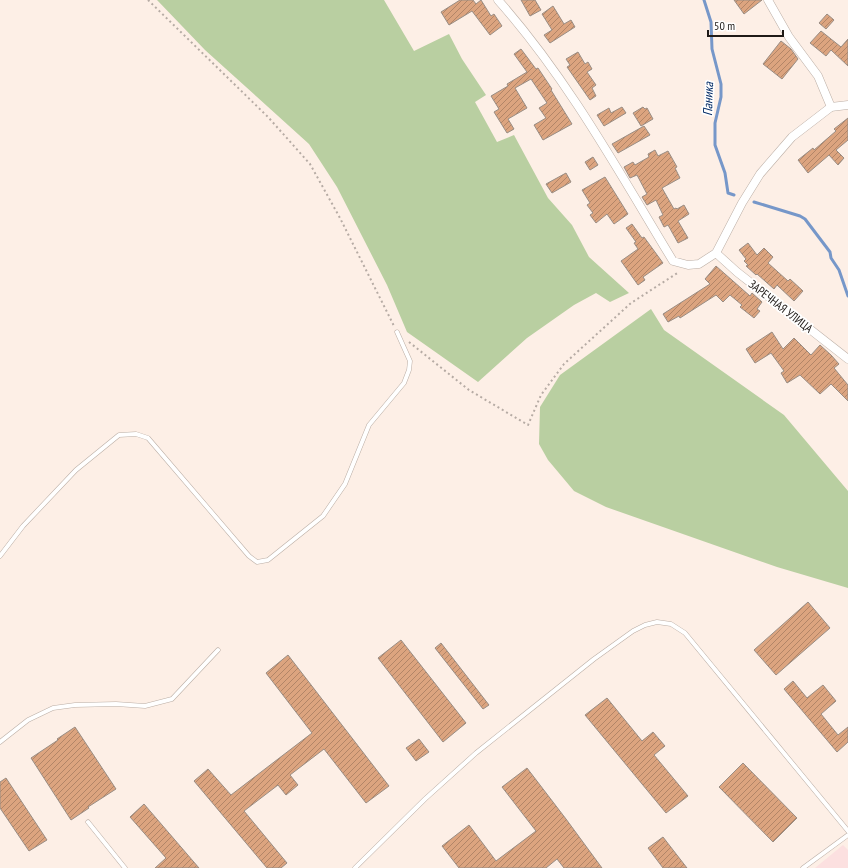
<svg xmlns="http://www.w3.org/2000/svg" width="848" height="868" viewBox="0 0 848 868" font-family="'PT Sans Narrow',sans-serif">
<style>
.commercial{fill:#fce0e0}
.green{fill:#b9cfa1}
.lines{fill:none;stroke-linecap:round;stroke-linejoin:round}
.stream{stroke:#7697c9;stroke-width:3}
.building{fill:url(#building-hatch);stroke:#998d84}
.service-casing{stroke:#bbaea5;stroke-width:5}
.minor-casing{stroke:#bbaea5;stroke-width:9}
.path{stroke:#b6aba4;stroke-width:2;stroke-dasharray:2 3;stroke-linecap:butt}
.service{stroke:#fff;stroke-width:4}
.minor{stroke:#fff;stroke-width:8}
.labels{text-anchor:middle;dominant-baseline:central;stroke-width:3.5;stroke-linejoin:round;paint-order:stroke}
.street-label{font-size:12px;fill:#1f1a17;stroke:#fff}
.water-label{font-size:13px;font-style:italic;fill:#012964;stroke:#fff}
</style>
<defs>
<pattern id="building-hatch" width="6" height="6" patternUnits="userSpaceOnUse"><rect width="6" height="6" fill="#dca47f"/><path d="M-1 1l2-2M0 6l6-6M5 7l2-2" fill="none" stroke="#b28567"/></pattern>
</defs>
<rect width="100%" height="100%" fill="#fdefe6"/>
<polygon class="commercial" points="843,845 848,850 848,868 815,868"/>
<g class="green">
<polygon points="157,0 384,0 414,51 449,34 462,59 486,95 475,102 497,142 514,135 548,198 572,225 589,257 629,293 610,302 596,293 574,305 527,338 478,382 407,332 387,285 337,187 309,144 205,50"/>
<polygon points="651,309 664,330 784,415 848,491 848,588 777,567 606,507 574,491 548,460 539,444 540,407 560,375"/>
</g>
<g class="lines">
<g class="stream">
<polyline points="704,0 711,22 712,49 721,84 721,97 715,123 715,145 725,173 728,193 734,195"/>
<polyline points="754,202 800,216 805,219 830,252 831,258 839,270 848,296"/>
</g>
</g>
<g class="building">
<polygon points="460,0 473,0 476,4 481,0 491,16 494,14 502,26 490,35 472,11 449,25 441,12"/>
<polygon points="521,0 535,0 541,10 530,16"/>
<polygon points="734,0 762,0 744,14"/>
<polygon points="553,6 564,24 571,20 575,27 550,43 544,35 552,30 542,14"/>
<polygon points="827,14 834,20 826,29 819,23"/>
<polygon points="821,31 841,47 848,39 848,66 831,50 826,56 810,43"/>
<polygon points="781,41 791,49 798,59 782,79 763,64"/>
<polygon points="521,49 536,69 538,68 552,89 551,90 572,124 543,140 534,125 546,118 539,108 547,103 531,79 515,88 527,108 508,119 514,129 507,133 494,112 499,109 491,96 508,86 507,84 527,72 514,54"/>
<polygon points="578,52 585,64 588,62 592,69 587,72 596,85 592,88 596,96 590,100 567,67 570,65 566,59"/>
<polygon points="622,107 626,113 604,126 597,115 609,108 611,113"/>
<polygon points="643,107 645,109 647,108 653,119 641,126 633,113"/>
<polygon points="848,118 848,140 836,150 844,158 838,165 829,155 808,173 798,160 813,148 814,150 836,131 834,129"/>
<polygon points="644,126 650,135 618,153 612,144"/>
<polygon points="655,150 658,156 668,151 677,167 675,168 680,178 662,188 674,209 676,208 677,209 684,205 689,214 678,221 688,238 678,243 668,225 664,227 659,217 663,215 656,200 647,205 642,197 647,194 637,175 630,178 624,167 633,162 635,165 649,157 648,154"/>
<polygon points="593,157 598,165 590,170 585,162"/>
<polygon points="566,173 571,182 552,193 546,184"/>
<polygon points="605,177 628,214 614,224 607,214 596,223 590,215 593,213 587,205 590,203 582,190"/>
<polygon points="632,224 642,238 644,237 663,263 643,277 645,280 638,285 621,261 638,249 634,243 636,242 626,228"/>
<polygon points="748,243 757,255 764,248 773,257 768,263 788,281 790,279 803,291 794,301 777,285 774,289 757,274 756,275 746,266 748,265 744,261 746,259 739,250"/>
<polygon points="716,266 750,296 752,293 762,302 757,309 760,311 754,318 740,307 742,305 730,295 723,302 716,295 680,318 679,316 668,322 663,314 710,284 705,279"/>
<polygon points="772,332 783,349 794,338 811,355 820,345 831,355 839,364 834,368 848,385 848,401 831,384 820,394 800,375 787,383 781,373 784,371 771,353 755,363 746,349"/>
<polygon points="808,602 830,628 776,675 754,650"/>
<polygon points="401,640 466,723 443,742 378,658"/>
<polygon points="441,643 489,705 483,709 435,648"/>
<polygon points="288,655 389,786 366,803 324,749 290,775 298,785 286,795 278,785 244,811 287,863 281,868 267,868 194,781 208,769 231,795 312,733 266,673"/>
<polygon points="793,681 807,698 823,685 836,701 821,714 838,735 848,727 848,742 837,752 784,689"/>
<polygon points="607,698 642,741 653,732 665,746 654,755 688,796 666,813 585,715"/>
<polygon points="75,727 116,789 88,807 89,808 71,820 31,758 58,740 57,739"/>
<polygon points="419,739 429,752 416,761 406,748"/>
<polygon points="743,763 797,818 773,842 719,787"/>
<polygon points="527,768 566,819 602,868 564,868 557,859 546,868 459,868 442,846 469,825 496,861 536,831 502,787"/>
<polygon points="6,778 47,840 29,851 0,808 0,782"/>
<polygon points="144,804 199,868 155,868 166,858 130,817"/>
<polygon points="663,837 687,868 663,868 648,848"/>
</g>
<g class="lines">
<g class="service-casing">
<g id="service">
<polyline points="0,556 23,526 76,470 119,435 136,434 148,438 249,556 257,562 268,560 323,516 345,484 369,425 404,383 409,370 410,361 397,332"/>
<polyline points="0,742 28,720 53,708 75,705 116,704 145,706 172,699 218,650"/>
<polyline points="88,822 125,868"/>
<polyline points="355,868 425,799 476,753 594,659 633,631 645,625 657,622 671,624 685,633 848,831"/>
<polyline points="803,868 848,835"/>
</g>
</g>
<g class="minor-casing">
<g id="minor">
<path d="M498,0C568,79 619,172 673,261L688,265L699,264L716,253L742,203L760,174L792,137L831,107L848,105"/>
<polyline points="768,0 789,37 818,76 831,107"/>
<polyline points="716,253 737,272 848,359"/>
</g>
</g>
<g class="path">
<polyline points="148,0 268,117 310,164 340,218 394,326"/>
<polyline points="409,342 469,390 528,425 541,395 564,364 631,303 679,272"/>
</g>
<use href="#service" class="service"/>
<use href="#minor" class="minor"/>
</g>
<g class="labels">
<g class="street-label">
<text transform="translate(781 306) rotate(38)">ЗАРЕЧНАЯ УЛИЦА</text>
</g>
<g class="water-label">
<text transform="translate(708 99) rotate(-88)">Паника</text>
</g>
</g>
<path d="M708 30v6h75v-6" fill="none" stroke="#1f1a17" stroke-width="2"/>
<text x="714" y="30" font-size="12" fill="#1f1a17" stroke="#ffffff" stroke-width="3" paint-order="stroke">50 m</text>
</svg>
